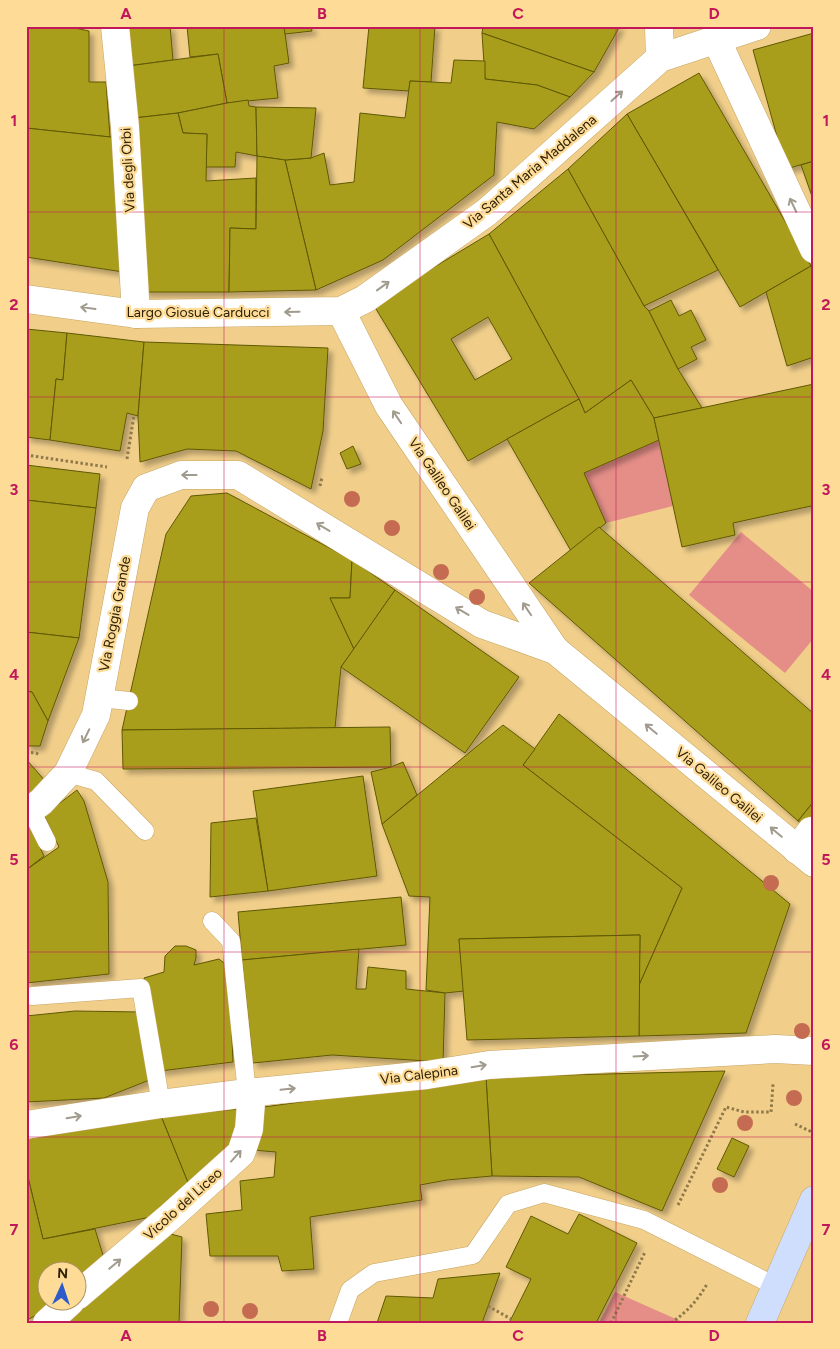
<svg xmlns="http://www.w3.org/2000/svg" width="840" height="1349" viewBox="0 0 840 1349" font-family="Figtree,sans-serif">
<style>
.green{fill:#e58e88}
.building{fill:#a99e1e;stroke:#5f5804;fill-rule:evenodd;filter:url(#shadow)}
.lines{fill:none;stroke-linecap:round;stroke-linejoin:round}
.lane-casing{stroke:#c6a563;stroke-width:19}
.street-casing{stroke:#c6a563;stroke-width:29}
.secondary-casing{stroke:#c6a563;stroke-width:29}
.path{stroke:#907949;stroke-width:3;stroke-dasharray:2.5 2.5;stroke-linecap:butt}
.lane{stroke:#fff;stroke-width:18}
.street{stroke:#fff;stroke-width:28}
.secondary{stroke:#d0defd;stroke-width:28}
.tree{fill:#c46b52}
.oneway{stroke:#a19b8e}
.grid{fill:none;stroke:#c2185b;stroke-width:1;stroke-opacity:0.55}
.labels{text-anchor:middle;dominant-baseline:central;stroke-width:4.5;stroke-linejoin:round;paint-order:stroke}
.street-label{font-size:14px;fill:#2e2105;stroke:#fedc98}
.neatline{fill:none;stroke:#c2185b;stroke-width:2}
.grid-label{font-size:16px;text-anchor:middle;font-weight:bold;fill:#c2185b}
</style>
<defs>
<filter id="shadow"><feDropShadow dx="4.5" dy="4.5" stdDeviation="2.5" flood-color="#0004"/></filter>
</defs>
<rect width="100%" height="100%" fill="#f1cf8b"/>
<g class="green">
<polygon points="659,440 673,506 606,523 584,473"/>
<polygon points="741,532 814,592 814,638 785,673 689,595"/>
<polygon points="615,1292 685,1323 599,1323"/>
</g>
<g class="building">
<polygon points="26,26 66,26 89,31 89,82 106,82 110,137 26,128"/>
<polygon points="123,26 170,26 173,60 128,66"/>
<polygon points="187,26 284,26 289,63 274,66 278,98 227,103 218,54 190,57"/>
<polygon points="284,26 311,26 312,31 285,34"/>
<polygon points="369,26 435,26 431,82 410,81 409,91 363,88"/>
<polygon points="483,26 620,26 594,72 482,33"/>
<polygon points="482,33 594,72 570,97 537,85 485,79"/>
<polygon points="814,33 814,161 786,169 753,50"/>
<polygon points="218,54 227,103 178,113 134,118 128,66"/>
<polygon points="454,60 485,61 485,79 537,85 570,97 534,129 497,122 494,175 383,260 316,290 285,160 311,158 324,153 330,185 354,182 360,113 405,118 410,81 451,83"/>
<polygon points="699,73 811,266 740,307 627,114"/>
<polygon points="248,100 249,106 256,107 257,156 236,152 235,167 206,167 207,134 183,133 178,113 227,103"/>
<polygon points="256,107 316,108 311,158 285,160 257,156"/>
<polygon points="178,113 183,133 207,134 206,181 256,178 256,229 230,228 229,292 144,292 134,118"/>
<polygon points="627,114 718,270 644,306 568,169"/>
<polygon points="26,128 120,138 123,272 26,257"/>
<polygon points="257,156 285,160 316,290 229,292 230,228 256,229"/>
<polygon points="814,161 814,202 801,165"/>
<polygon points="568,169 644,306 649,311 678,369 702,408 654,418 631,380 585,413 579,399 489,234"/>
<path d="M489,234L579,399L468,461L373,304ZM488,317L512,359L475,380L451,339Z"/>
<polygon points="811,266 814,275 814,357 787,366 766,292"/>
<polygon points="671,300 679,316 691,310 706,340 691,347 697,359 678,369 649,311"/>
<polygon points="26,329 67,333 63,380 56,379 50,440 26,437"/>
<polygon points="67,333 144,342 138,416 127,413 120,451 50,440 56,379 63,380"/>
<polygon points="144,342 328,348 323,431 311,489 236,451 187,449 140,462 138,416"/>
<polygon points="631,380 654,418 659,440 584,473 606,523 571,551 507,439 579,399 585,413"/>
<polygon points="814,384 814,516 811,506 733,523 735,535 682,547 654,418"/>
<polygon points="353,446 361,464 347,469 340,453"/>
<polygon points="26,465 100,474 96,508 26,500"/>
<polygon points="227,493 352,560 350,598 330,598 354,649 341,667 335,728 122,730 166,534 191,496"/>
<polygon points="26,500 96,508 79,638 26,632"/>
<polygon points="599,527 814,714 814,801 798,821 529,583"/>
<polygon points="352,560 395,590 354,649 330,598 350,598"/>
<polygon points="395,590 519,677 465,753 341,667"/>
<polygon points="26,632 79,638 48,721 32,692 26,691"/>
<polygon points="26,691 32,692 48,721 40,746 26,746"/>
<polygon points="559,714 790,904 746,1033 639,1036 639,985 682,888 523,765"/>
<polygon points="503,725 535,749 523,765 682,888 639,985 640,935 459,939 464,991 445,993 426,990 430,897 409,896 382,824"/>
<polygon points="390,727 391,767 123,769 122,730"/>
<polygon points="26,759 46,782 26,798"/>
<polygon points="403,762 417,795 382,824 371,772 391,767"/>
<polygon points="363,776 377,876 268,891 253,791"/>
<polygon points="77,790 84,801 108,882 109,974 26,983 26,870 59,847 44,815"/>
<polygon points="814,801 814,832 798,821"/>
<polygon points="256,818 268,891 210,897 211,823"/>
<polygon points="29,825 44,856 26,870 26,827"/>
<polygon points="401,897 406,945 242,960 238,912"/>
<polygon points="640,935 639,1036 467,1040 459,939"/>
<polygon points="175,946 186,946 196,950 196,958 194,965 219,959 229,967 233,1062 160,1071 144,978 164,972 165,956"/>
<polygon points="359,949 356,989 366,989 368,967 406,971 406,989 445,993 443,1062 332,1055 253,1063 242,960"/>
<polygon points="75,1011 141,1012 152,1079 104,1098 26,1102 26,1016"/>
<polygon points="725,1071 662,1211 579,1177 492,1176 486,1077"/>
<polygon points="486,1077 492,1176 447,1180 420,1185 422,1200 310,1217 314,1269 282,1271 278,1256 210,1256 206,1214 242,1210 240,1181 274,1177 276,1152 252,1150 256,1108"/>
<polygon points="239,1109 239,1146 191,1190 161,1116"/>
<polygon points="161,1116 191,1190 165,1214 43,1239 26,1169 26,1139"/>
<polygon points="732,1138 749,1146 734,1177 717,1169"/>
<polygon points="26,1169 43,1239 95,1229 106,1265 78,1287 78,1272 48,1272 48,1302 57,1302 26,1321"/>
<polygon points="579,1214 637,1243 596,1323 509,1323 531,1279 506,1267 531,1216 568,1234"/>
<polygon points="163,1232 182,1237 179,1323 62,1323"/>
<polygon points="500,1273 482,1323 377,1323 386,1296 433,1298 438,1279"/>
</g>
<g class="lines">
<g class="lane-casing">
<g id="lane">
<polyline points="99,698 129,701"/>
<polyline points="68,773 96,781 145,831"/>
<polyline points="31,810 47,842"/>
<polyline points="212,921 231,941 247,1093"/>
<polyline points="32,996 141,988 161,1104"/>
<polyline points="338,1323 350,1290 374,1273 473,1255 508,1204 544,1193 644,1220 777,1287"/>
</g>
</g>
<g class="street-casing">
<g id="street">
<polyline points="115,26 125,127 136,314"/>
<polyline points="659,26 660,58"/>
<polyline points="716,39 814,249"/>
<polyline points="26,299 136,314 341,311 365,299 487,212 660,58 757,26"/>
<polyline points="341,311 389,406 555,650 814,863"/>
<polyline points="26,813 41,802 68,773 96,715 135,508 146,488 181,475 238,475 482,624 555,650"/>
<polyline points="797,850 811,831"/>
<polyline points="26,1125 161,1104 247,1093 427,1075 489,1065 775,1049 814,1051"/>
<polyline points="78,1295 171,1216 241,1153 249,1129 251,1103 254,1092"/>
<polyline points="47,1323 70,1302"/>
</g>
</g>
<g class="secondary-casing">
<polyline id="secondary" points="760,1323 814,1200"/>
</g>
<g class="path">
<polyline points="26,455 107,467"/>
<polyline points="127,459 134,415"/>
<polyline points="320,486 322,477"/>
<polyline points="26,752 36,753 40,755"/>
<polyline points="795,1124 814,1133"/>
<polyline points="678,1205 726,1107 744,1112 771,1112 773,1084"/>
<polyline points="488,1306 511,1319"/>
<polyline points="611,1323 645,1252"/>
<path d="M671,1323C687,1312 698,1300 707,1284"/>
</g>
<use href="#lane" class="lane"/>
<use href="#street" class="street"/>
<use href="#secondary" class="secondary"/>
</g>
<g class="tree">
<circle cx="352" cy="499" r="8"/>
<circle cx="392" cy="528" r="8"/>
<circle cx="441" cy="572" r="8"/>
<circle cx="477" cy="597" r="8"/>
<circle cx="771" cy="883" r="8"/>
<circle cx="802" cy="1031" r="8"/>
<circle cx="794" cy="1098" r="8"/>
<circle cx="745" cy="1123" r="8"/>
<circle cx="720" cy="1185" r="8"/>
<circle cx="211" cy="1309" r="8"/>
<circle cx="250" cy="1311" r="8"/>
</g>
<defs><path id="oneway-shaft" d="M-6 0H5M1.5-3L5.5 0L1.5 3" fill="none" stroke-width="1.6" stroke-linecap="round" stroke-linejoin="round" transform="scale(1.25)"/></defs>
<g class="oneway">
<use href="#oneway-shaft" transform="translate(617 96) rotate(-42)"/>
<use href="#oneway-shaft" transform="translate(793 205) rotate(-115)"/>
<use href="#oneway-shaft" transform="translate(383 286) rotate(-36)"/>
<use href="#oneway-shaft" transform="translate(88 308) rotate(-172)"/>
<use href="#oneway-shaft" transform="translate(292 312) rotate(179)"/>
<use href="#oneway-shaft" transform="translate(397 417) rotate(-124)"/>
<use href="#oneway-shaft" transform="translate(189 475) rotate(-180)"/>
<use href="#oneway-shaft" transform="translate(323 527) rotate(-149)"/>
<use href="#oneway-shaft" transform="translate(527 609) rotate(-124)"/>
<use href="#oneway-shaft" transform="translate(462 611) rotate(-149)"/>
<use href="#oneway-shaft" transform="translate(651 729) rotate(-140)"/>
<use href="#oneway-shaft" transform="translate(86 736) rotate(116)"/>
<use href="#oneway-shaft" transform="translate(776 832) rotate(-140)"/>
<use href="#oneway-shaft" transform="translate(641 1056) rotate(-3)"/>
<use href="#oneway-shaft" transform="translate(479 1066) rotate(-9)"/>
<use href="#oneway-shaft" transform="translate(288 1089) rotate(-6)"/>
<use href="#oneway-shaft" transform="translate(74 1117) rotate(-9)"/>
<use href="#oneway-shaft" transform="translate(236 1156) rotate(-48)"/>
<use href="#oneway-shaft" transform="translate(115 1264) rotate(-40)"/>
</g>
<path class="grid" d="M224,26V1323M420,26V1323M616,26V1323M26,212H814M26,397H814M26,582H814M26,767H814M26,952H814M26,1137H814"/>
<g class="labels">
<g class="street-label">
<text transform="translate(128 170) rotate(-93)">Via degli Orbi</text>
<text transform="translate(530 172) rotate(-40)">Via Santa Maria Maddalena</text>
<text x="198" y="312">Largo Giosuè Carducci</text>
<text transform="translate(442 484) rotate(56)">Via Galileo Galilei</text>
<text transform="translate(115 614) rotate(-79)">Via Roggia Grande</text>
<text transform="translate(719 785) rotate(40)">Via Galileo Galilei</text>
<text transform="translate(419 1075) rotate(-7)">Via Calepina</text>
<text transform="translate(183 1204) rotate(-42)">Vicolo del Liceo</text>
</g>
</g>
<rect width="840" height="1349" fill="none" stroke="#fedc98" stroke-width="55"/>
<g transform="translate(62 1286) rotate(3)"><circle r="24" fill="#fedc98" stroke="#ab915d"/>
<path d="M0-4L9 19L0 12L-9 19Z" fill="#2d5bca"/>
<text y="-8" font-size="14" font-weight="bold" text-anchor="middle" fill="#2e2105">N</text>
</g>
<rect x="28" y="28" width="784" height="1294" class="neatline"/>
<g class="grid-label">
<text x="126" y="19">A</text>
<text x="322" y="19">B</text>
<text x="518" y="19">C</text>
<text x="714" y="19">D</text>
<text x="14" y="126">1</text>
<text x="826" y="126">1</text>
<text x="14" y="310">2</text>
<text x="826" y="310">2</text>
<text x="14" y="495">3</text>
<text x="826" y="495">3</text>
<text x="14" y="680">4</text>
<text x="826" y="680">4</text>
<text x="14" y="865">5</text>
<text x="826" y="865">5</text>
<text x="14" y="1050">6</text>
<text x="826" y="1050">6</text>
<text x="14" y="1235">7</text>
<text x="826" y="1235">7</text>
<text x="126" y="1341">A</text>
<text x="322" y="1341">B</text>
<text x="518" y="1341">C</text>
<text x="714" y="1341">D</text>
</g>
</svg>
